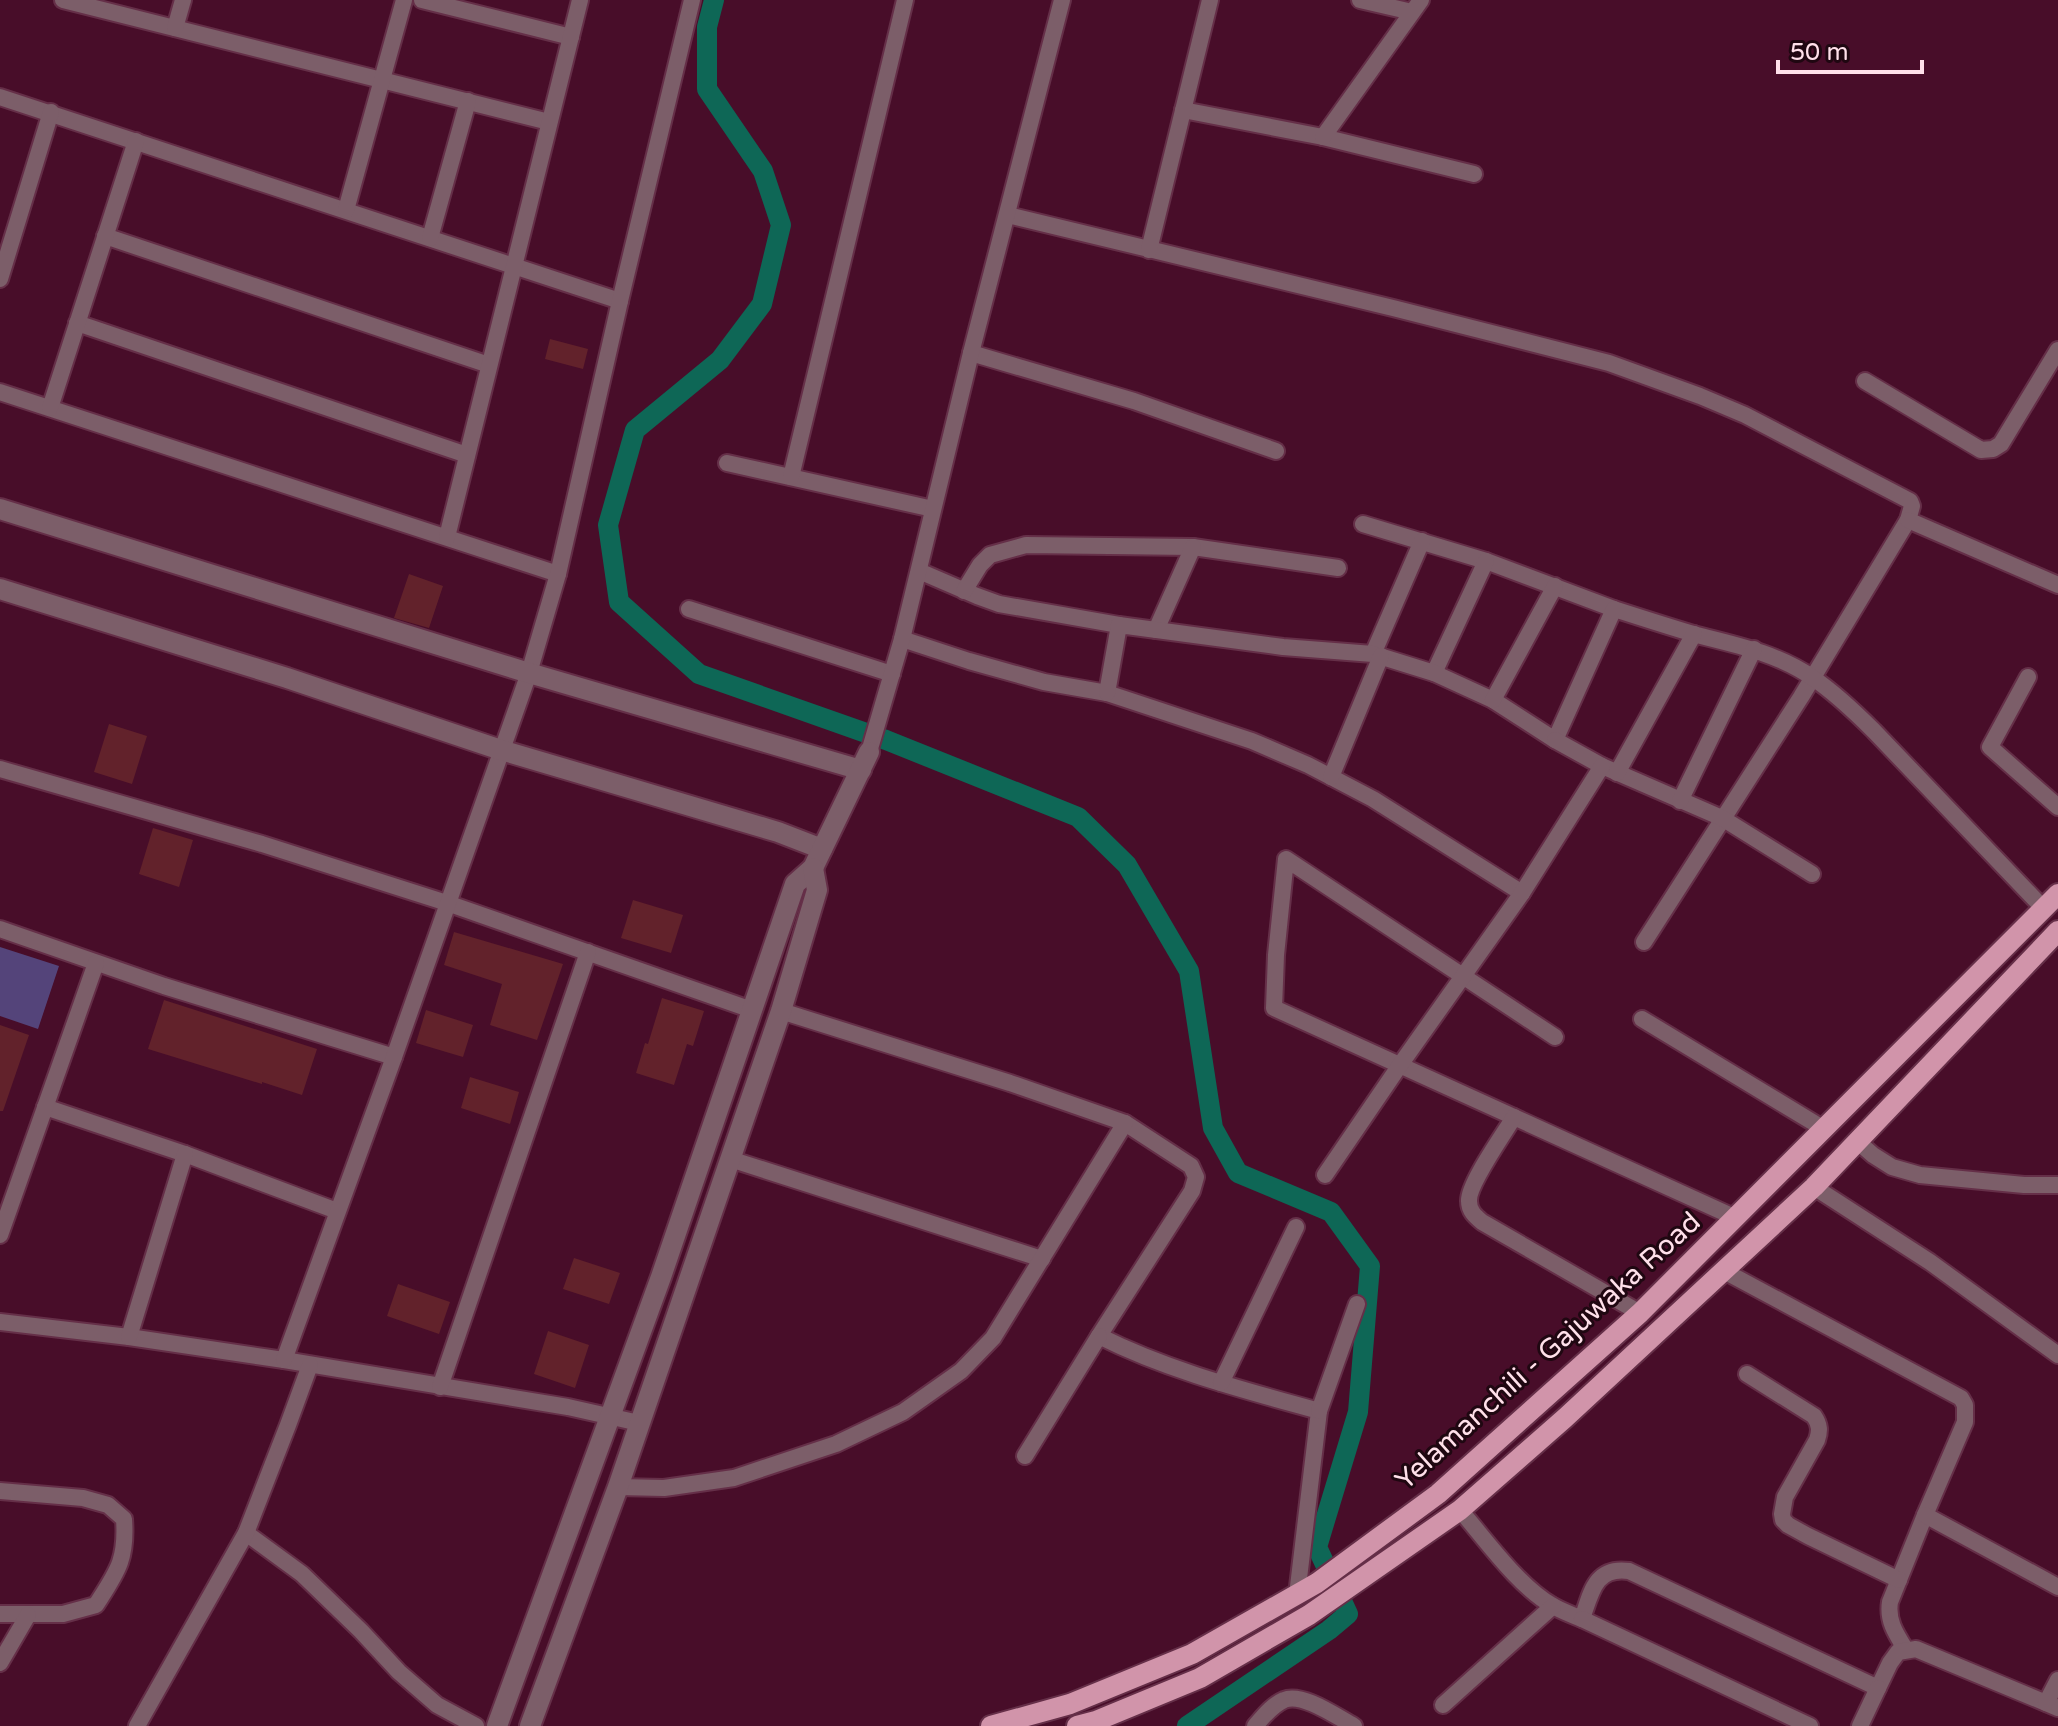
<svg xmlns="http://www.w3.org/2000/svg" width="2058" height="1726" viewBox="0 0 2058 1726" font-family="'Varela Round',sans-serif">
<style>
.green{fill:#54447a}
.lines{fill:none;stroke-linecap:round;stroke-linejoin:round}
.canal{stroke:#0e6756;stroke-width:20}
.building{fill:#62222b}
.minor-casing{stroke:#652f48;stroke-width:20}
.tertiary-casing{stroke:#652f48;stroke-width:24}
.primary-casing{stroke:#652f48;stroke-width:24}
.minor{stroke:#7c5e69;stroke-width:16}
.tertiary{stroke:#7c5e69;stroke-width:20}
.primary{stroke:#d194aa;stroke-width:20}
.labels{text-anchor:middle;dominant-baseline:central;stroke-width:6;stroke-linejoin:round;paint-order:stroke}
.street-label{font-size:28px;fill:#ffe0ea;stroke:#1f0711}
</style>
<rect width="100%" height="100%" fill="#480d29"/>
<polygon class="green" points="0,947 59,966 38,1029 0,1016"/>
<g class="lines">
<polyline class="canal" points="714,0 707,27 707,89 763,171 781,225 762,304 720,360 635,430 608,525 619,602 699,674 886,740 1078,817 1127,865 1189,971 1213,1128 1238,1173 1331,1212 1370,1266 1358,1412 1317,1547 1348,1614 1329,1630 1187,1726"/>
</g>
<g class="building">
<polygon points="550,339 588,349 583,369 545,359"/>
<polygon points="409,574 443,586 429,628 394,618"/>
<polygon points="109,724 147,736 132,784 94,772"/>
<polygon points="153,828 193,840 179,887 139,874"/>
<polygon points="633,900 683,915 671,953 621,938"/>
<polygon points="454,932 563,964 537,1040 490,1025 502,984 444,965"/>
<polygon points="662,998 704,1011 693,1046 687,1044 674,1085 636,1073 645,1043 648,1044"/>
<polygon points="164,1000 317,1049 302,1095 262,1082 262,1084 148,1049"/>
<polygon points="426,1010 473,1025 463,1057 416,1043"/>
<polygon points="0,1025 29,1035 3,1111 0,1111"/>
<polygon points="470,1077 519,1092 510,1124 461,1108"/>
<polygon points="574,1258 620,1273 609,1304 563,1289"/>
<polygon points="398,1284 450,1302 439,1334 387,1316"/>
<polygon points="548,1331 589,1345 575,1388 534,1374"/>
</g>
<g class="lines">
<g class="minor-casing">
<g id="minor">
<polyline points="63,0 549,122"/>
<polyline points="422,0 571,37"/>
<polyline points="1360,0 1412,12"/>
<polyline points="175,28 183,0"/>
<polyline points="0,97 620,301"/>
<polyline points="1183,110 1323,137 1474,174"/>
<polyline points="1323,137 1421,0"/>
<polyline points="346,210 404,0"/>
<polyline points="1008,215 1393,308 1609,363 1700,396 1745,415 1910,501 1912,506 1908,520 1801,697 1644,942"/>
<polyline points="105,236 489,365"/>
<polyline points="430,238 468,101"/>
<polyline points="1149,250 1210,0"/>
<polyline points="0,279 51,112"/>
<polyline points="77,323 467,455"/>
<polyline points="971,353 1134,401 1276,451"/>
<polyline points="1865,381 1981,450 1993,449 2001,444 2058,350"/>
<polyline points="0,392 558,574"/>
<polyline points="50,408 136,141"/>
<polyline points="727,463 933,509"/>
<polyline points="791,477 905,0"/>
<polyline points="1908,520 2058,585"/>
<polyline points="1363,524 1486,561 1614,609"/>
<polyline points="447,537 580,0"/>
<polyline points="919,571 977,596 999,604 1119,625"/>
<polyline points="964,591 980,565 990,555 1026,545 1193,547 1338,568"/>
<polyline points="689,609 892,674"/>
<polyline points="1156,630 1193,547"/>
<polyline points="902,639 969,661 1044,682 1107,693 1252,741 1308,765 1373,799 1522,893"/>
<polyline points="1373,654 1422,541"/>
<polyline points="1434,673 1486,561"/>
<polyline points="2028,677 1990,747 2058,807"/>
<path d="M1107,693L1119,625L1283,647L1373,654L1434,673L1493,700L1555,740L1614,609C1642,618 1670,627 1697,635C1737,645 1779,654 1813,678C1835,693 1855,712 1874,731L2044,909"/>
<polyline points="1493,700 1555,586"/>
<polyline points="1555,740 1602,766 1722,818 1812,874"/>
<polyline points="869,752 902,639 971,353 1062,0"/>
<polyline points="0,769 262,844 447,903 752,1010"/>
<polyline points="1617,773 1694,634"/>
<polyline points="1331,777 1381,656"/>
<polyline points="1680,801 1754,649"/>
<polyline points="0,929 164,986 394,1057"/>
<polyline points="1642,1019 1824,1129"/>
<polyline points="1555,1037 1286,859 1276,955 1274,1008 1736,1218"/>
<polyline points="45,1107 185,1154 337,1211"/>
<path d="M1514,1117C1504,1134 1468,1184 1469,1201C1469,1211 1475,1216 1482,1222L1640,1313"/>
<path d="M1125,1123L1191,1166L1196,1177L1192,1191L1099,1336C1169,1371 1244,1390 1319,1411L1297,1595"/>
<polyline points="1857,1141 1873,1155 1892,1167 1920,1175 2024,1185 2058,1185"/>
<polyline points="730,1159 1042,1259"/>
<polyline points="1325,1175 1400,1065 1522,893 1602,766"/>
<polyline points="1814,1187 1930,1262 2058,1355"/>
<polyline points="0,1235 96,963"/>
<path d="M1724,1271L1961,1398L1965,1405V1422L1925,1515L1890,1602C1887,1621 1896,1634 1906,1650"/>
<polyline points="0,1322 129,1337 284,1360 568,1407 639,1423"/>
<polyline points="129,1337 185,1154"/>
<polyline points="284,1360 394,1057 529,673 558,574 620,301 692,0"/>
<path d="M1747,1374L1814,1416C1820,1425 1820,1431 1817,1440L1785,1497L1782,1514L1783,1520L1788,1525L1808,1536L1899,1580"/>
<polyline points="1221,1383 1296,1227"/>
<polyline points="440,1387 588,952"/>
<polyline points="1319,1411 1357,1304"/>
<polyline points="1025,1456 1099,1336"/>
<polyline points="618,1487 664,1488 734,1478 836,1444 903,1412 961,1371 993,1338 1125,1123 1010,1083 781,1011"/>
<path d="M0,1491L83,1498L108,1505L124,1519C127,1560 117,1572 96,1605L63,1614H0"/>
<path d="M1460,1510C1486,1540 1518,1586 1553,1606C1562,1611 1572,1615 1582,1619C1591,1593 1595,1566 1629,1571L1878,1688L1890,1663L1898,1652L1916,1649L2058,1708"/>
<polyline points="1925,1515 2058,1587"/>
<polyline points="246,1533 302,1574 361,1631 399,1672 437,1705 476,1726"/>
<polyline points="1582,1619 1810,1726"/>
<polyline points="0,1663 28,1615"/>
<polyline points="2046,1703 2058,1680"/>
<polyline points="1443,1705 1553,1606"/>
<polyline points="137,1726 246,1533 288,1425 310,1365"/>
<path d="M1255,1726C1263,1717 1272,1705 1284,1700C1302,1692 1337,1717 1354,1726"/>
<polyline points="1860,1726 1878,1688"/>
</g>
</g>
<g class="tertiary-casing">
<g id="tertiary">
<polyline points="0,509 529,673 861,770"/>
<polyline points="0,589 287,678 501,750 778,832 822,849"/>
<polyline points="497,1726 661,1277 795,884 813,868 869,752"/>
<polyline points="530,1726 618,1487 781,1011 817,890 813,868"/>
</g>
</g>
<g class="primary-casing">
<g id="primary">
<polyline points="991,1726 1070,1704 1192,1654 1317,1583 1438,1494 1640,1313 2058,894"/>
<polyline points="1077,1726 1096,1721 1200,1678 1309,1615 1460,1510 1565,1418 1814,1187 2058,931"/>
</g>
</g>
<use href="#minor" class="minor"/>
<use href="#tertiary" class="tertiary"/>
<use href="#primary" class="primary"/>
</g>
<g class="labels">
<g class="street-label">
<text transform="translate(1548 1351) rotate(-42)">Yelamanchili - Gajuwaka Road</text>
</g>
</g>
<path d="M1778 60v12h144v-12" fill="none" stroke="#ffe0ea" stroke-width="4"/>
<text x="1790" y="60" font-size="24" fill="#ffe0ea" stroke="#1f0711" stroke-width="6" paint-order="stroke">50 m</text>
</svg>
